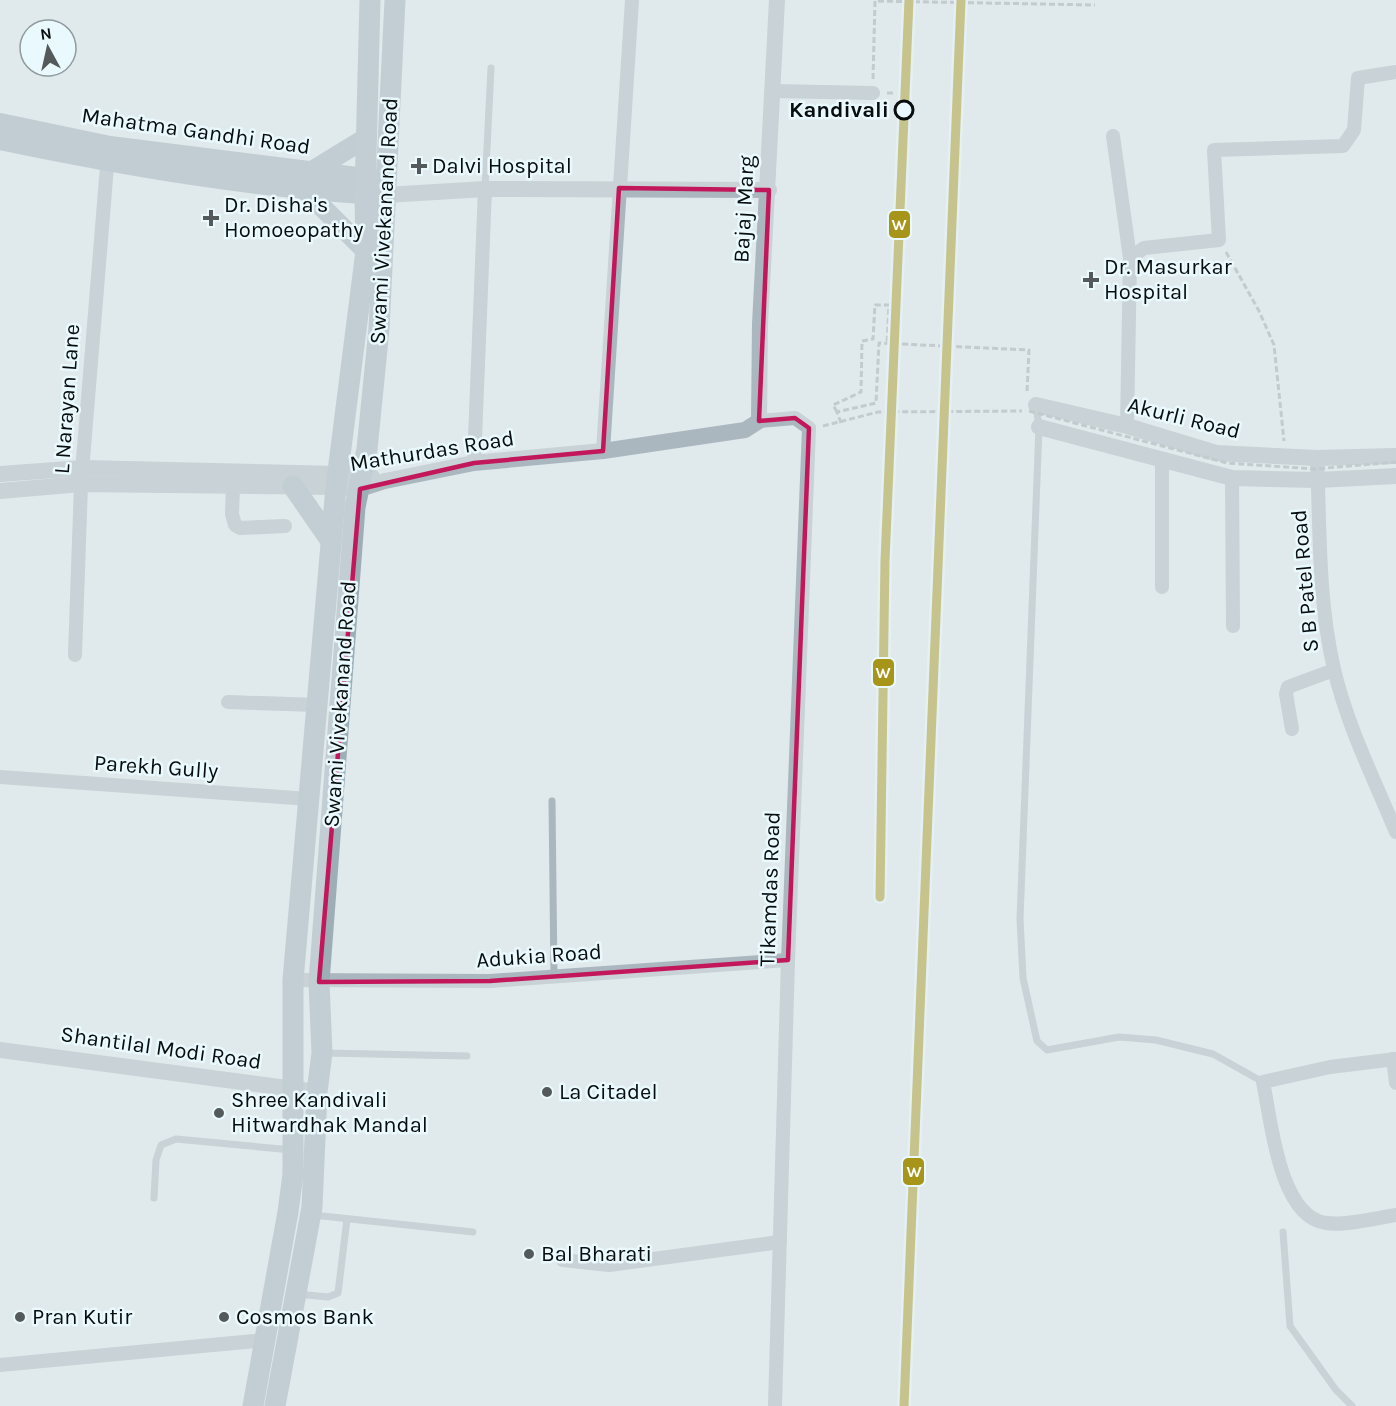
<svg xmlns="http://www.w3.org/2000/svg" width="1396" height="1406" viewBox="0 0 1396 1406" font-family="Karla,sans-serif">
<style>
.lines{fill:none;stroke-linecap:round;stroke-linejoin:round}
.path{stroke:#9da7ac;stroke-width:3;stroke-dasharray:6 3;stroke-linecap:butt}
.service{stroke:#aab7bf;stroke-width:7}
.minor{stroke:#aab7bf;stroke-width:14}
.tertiary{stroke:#aab7bf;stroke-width:16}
.secondary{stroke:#9dacb5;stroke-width:20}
.primary{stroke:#9eaeb7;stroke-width:21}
.path-bridge{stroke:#9da7ac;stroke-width:3;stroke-dasharray:6 3;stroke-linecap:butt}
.rail-1-casing{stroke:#e9f9fd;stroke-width:14}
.rail-1{stroke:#a7951a;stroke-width:9}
.marked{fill:none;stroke:#c2185b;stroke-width:4.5;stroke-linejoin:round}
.stop-dot{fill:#e9f9fd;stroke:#080d0e;stroke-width:3}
.poi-dot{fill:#545a5b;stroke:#e9f9fd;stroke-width:2}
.labels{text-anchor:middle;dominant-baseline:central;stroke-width:5;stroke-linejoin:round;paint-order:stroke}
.stop-label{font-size:22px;font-weight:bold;fill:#080d0e;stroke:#e9f9fd;text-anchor:end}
.street-label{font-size:22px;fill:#080d0e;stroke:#e9f9fd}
.poi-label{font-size:22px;fill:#080d0e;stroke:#e9f9fd;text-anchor:start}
.line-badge{stroke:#e9f9fd;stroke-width:2}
.badge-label{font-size:16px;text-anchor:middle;font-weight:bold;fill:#fff}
</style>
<rect width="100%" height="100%" fill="#e0e9eb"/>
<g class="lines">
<g class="path">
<polyline points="873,79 875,1 1095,5"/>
<polyline points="887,93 895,93"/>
<polyline points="1226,252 1259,311 1274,345 1284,441"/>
<polyline points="837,412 833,405 861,392 862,341 873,339 875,305 889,305 887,344"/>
<polyline points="841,423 837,412 876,403 879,343 1029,350 1027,392"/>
<polyline points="823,426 878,412 1022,411"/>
</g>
<g class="service">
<polyline points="485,188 491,68"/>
<polyline points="1036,405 1039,427 1020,919 1023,978 1037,1041 1047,1050 1119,1037 1156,1040 1213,1054 1263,1082"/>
<polyline points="552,801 554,977"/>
<polyline points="325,1053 467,1056"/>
<polyline points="154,1198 156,1160 161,1145 176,1139 292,1150"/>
<polyline points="313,1215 473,1232"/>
<polyline points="1283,1232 1290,1326 1336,1390 1352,1406"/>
<polyline points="297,1294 328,1297 338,1293 347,1219"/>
</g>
<g class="minor">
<polyline points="773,91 873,93"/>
<polyline points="1113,136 1130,258"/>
<polyline points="759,421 795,418 809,428 788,960 775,1406"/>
<polyline points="1127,426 1130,258 1144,248 1219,240 1214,150 1343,146 1354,130 1358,78 1396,72"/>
<polyline points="603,451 632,0"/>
<path d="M1317,458C1320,527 1318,601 1334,669C1347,725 1374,779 1396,832"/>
<polyline points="1162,461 1162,587"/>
<polyline points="474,463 485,189"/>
<polyline points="1232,478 1233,626"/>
<polyline points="233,486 232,514 235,525 240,528 285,526"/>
<polyline points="75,655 81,484 108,154"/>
<polyline points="228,702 317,705"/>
<polyline points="1292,729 1286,694 1288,687 1334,670"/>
<polyline points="0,777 309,799"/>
<polyline points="293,980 490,981 788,960"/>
<polyline points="1393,1059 1396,1083"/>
<path d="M1396,1059L1330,1067L1263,1082C1271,1120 1279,1217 1326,1223C1345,1226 1377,1218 1396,1215"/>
<polyline points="563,1260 609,1265 780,1242"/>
<polyline points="0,1365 265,1340"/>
</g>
<g class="tertiary">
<polyline points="386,195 485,189 769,190"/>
<polyline points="1036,405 1127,426 1216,453 1317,458 1396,456"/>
<polyline points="1039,427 1232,478 1318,480 1396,476"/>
<polyline points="0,474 83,468 337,474 361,473 372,477"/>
<polyline points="0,491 81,484 336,487 360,489 385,481 474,463 603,451 745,430 759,421 760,324 777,0"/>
<polyline points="0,1050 317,1092"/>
</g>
<g class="secondary">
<polyline points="0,123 110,146 381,180"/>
<path d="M0,140C125,166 252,188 381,195"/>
<polyline points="312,171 366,138"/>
<polyline points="305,190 366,251"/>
</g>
<g class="primary">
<polyline points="293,486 331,541"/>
<polyline points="253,1406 288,1212 293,1174 293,980 336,487 366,251 365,194 370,0"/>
<polyline points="275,1406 312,1207 317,1092 322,1053 319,982 355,507 367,449 379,329 395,0"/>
</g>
<polyline class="path-bridge" points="1029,411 1227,463 1315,469 1396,462"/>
<g class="rail-1-casing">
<g id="rail-1">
<polyline points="880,897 885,561 909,0"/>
<polyline points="904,1406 961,0"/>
</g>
</g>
<use href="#rail-1" class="rail-1"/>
</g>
<path d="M0 0H1396V1406H0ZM619,188L769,190L759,421L795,418L809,428L788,960L490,981L319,982L360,489L474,463L603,451Z" fill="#e0e9eb" fill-opacity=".55" fill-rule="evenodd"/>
<path class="marked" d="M619,188L769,190L759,421L795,418L809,428L788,960L490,981L319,982L360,489L474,463L603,451Z"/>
<circle class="stop-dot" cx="904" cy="110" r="9"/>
<g class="poi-dot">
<path d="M416 157h6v6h6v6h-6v6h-6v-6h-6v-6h6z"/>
<path d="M208 209h6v6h6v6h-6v6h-6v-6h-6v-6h6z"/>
<path d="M1088 271h6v6h6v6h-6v6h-6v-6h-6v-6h6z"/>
<circle cx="547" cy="1092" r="6"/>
<circle cx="219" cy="1113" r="6"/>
<circle cx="529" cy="1254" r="6"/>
<circle cx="20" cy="1317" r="6"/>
<circle cx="224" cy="1317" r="6"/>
</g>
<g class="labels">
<g class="stop-label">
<text x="889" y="110">Kandivali</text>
</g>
<g class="street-label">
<text transform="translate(196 131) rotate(8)">Mahatma Gandhi Road</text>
<text transform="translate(744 209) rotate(-87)">Bajaj Marg</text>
<text transform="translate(384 221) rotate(-87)">Swami Vivekanand Road</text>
<text transform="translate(67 399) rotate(-86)">L Narayan Lane</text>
<text transform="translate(1184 418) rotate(14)">Akurli Road</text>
<text transform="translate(432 451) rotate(-9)">Mathurdas Road</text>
<text transform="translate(1305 581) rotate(-95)">S B Patel Road</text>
<text transform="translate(340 704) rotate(-86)">Swami Vivekanand Road</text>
<text transform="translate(156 767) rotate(4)">Parekh Gully</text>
<text transform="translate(770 889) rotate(-88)">Tikamdas Road</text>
<text transform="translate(539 956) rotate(-4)">Adukia Road</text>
<text transform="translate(161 1048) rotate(8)">Shantilal Modi Road</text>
</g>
<g class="poi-label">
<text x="432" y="166">Dalvi Hospital</text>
<text x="224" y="205">Dr. Disha's<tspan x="224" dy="25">Homoeopathy</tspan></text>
<text x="1104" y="267">Dr. Masurkar<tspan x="1104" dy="25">Hospital</tspan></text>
<text x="559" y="1092">La Citadel</text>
<text x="231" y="1100">Shree Kandivali<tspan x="231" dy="25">Hitwardhak Mandal</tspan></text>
<text x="541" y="1254">Bal Bharati</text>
<text x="32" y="1317">Pran Kutir</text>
<text x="236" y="1317">Cosmos Bank</text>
</g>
</g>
<g class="line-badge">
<rect x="888" y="210" width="23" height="29" rx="6" fill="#a7951a"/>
<rect x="872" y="658" width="23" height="29" rx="6" fill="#a7951a"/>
<rect x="902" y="1157" width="23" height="29" rx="6" fill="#a7951a"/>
</g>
<g class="badge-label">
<text x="899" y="230">W</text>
<text x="883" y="678">W</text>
<text x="914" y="1177">W</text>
</g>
<g transform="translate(48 48) rotate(352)"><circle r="28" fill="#e9f9fd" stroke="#8f9b9d" stroke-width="1.5"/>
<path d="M0-4.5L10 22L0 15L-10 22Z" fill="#545a5b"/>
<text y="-9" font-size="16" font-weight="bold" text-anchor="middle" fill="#080d0e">N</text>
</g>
</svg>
